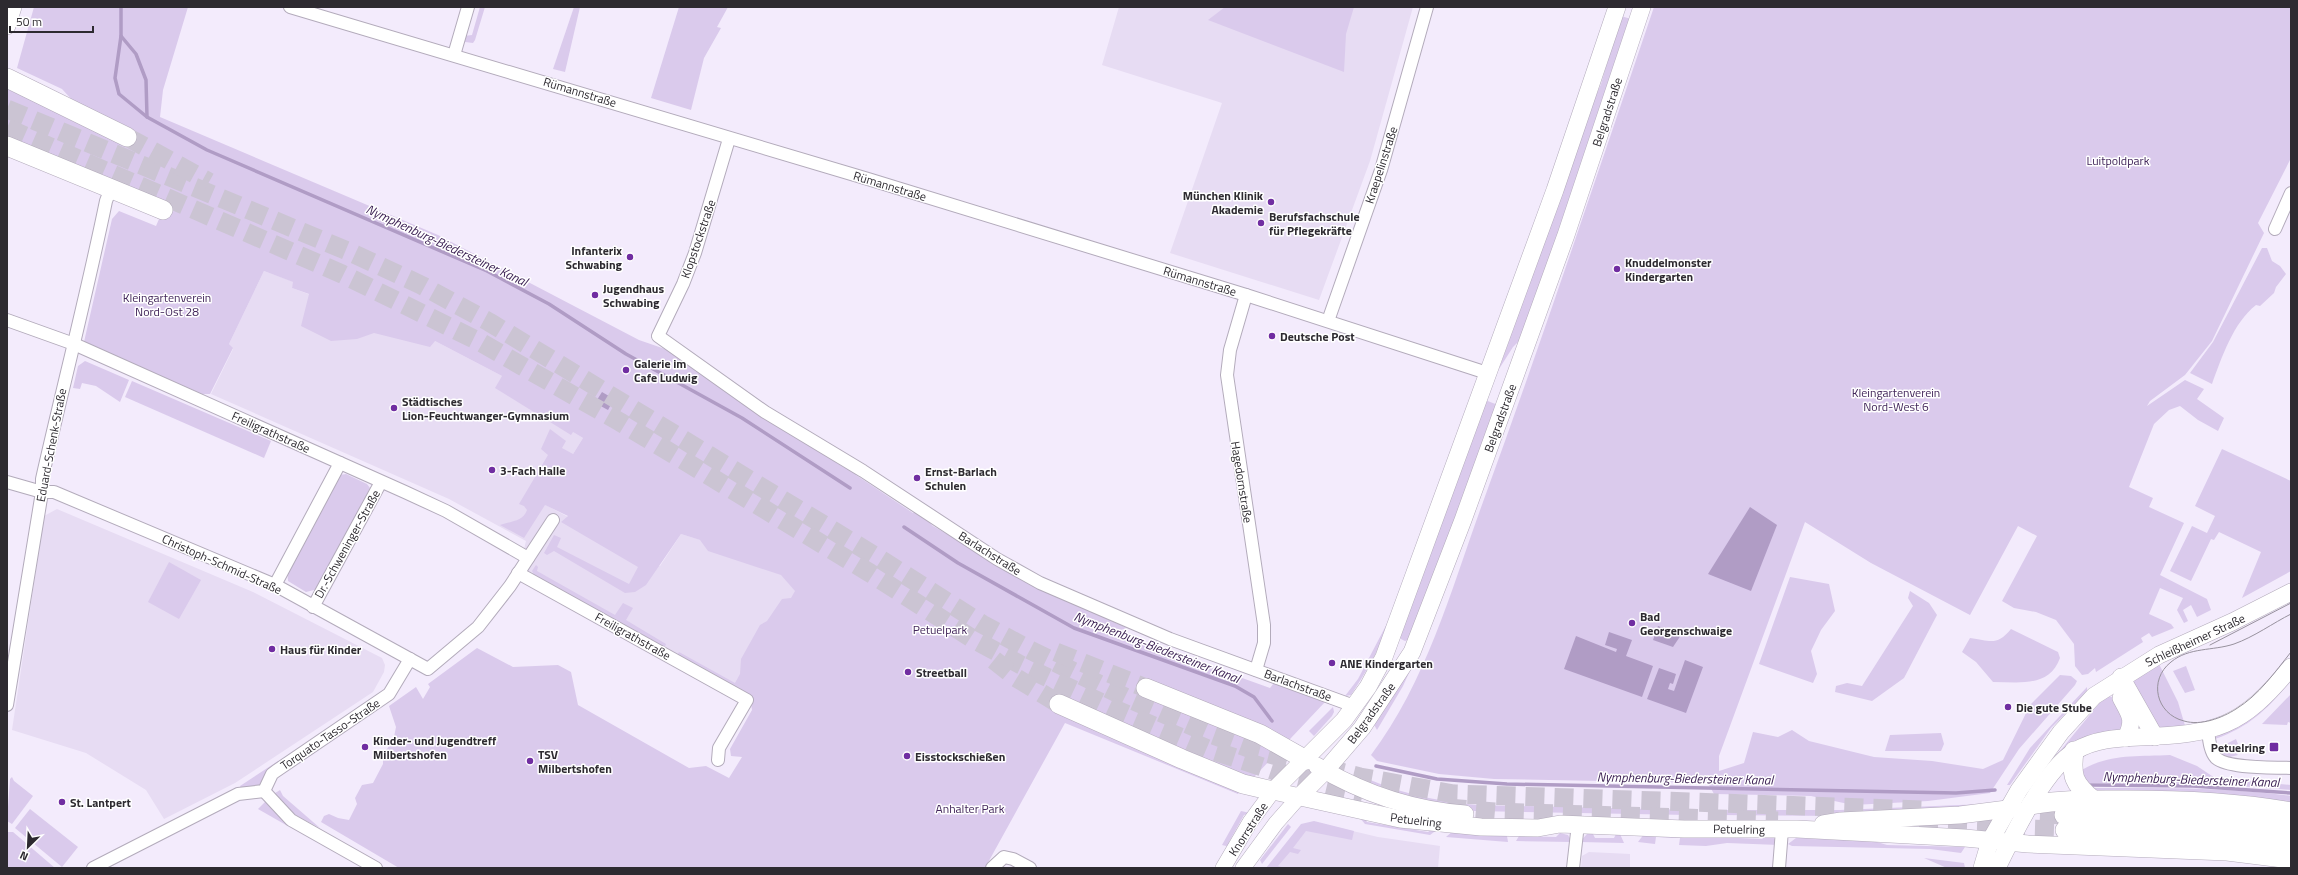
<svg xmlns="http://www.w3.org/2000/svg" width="2298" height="875" viewBox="0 0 2298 875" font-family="'Titillium Web',sans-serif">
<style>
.built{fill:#e7dcf3}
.green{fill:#dacaec}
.water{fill:#b09cc5}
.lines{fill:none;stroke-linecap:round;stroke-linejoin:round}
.stream{stroke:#b09cc5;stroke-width:3.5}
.trunk-tunnel{stroke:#cbc4d3;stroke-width:19;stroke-dasharray:19 10;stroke-linecap:butt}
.minor-casing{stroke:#b3abbb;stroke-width:14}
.tertiary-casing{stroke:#b3abbb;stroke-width:16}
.secondary-casing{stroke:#b3abbb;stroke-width:18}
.trunk-casing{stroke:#b3abbb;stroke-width:20}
.minor{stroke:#fff;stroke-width:12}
.tertiary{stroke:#fff;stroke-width:15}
.secondary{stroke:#fff;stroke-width:17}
.trunk{stroke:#fff;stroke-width:19}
.tram{stroke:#98929e;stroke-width:1}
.poi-dot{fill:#702da1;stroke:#fff;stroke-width:1.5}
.labels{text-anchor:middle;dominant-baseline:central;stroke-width:3;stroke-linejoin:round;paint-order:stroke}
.street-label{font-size:12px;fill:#2d2a30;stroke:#fff}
.park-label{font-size:12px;fill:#42265a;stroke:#fff}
.poi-label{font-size:12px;font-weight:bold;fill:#2d2a30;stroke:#fff;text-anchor:start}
.water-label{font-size:13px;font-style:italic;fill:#3a1f52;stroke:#fff}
</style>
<rect width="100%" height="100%" fill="#f3ebfc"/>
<g class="built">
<polygon points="1119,7 1413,7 1370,161 1319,300 1170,253 1222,103 1102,65"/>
<polygon points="264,271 294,282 292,288 435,341 502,376 552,419 583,438 542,503 660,566 681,534 813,575 768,712 519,570 526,541 449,499 211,394 233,349 229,344"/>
<polygon points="57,509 253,592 382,658 385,665 384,672 373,692 235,783 164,819 146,790 86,753 12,730 44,516"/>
<polygon points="1315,822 1378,837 1440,846 1438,868 1267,868"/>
<polygon points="1589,852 1630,854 1630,868 1581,868 1582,856"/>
</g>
<g class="green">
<path d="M34,7H188L163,90L160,117L438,235L639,340L665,349L843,467L858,472L856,475L913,513L916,510L933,526L1048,592L1127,628L1114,632L1270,688L1274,683L1325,702L1238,794L1065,723L985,868H399L321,822L324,816L329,814L338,818L349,820L357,804L355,798L362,785L373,783L383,764V756L394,737L396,727L389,706L416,687L423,699L430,687L428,684L477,648L513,667L558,665L571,672L578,705L689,768L706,766L729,778L742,757L731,756L730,749L752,710L751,704L676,657L679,652L735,683L740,674L741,659L760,625L767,621L782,599L791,598L795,591L781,575L708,551L700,540L681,534L646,585L635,592L625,593L554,551L547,555L544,553L554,535L561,538L557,547L629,584L638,567L561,522L568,516L545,505L524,538L500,525C510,521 523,522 527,510L524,506L519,504L548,455L541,449L550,429L566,441L562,448L573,454L583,438L573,432L571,435L495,388L502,376L435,341L430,347L374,333L357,339L331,341L301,326L309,294L292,288L293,282L264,271L229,344L233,348L210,394H202L84,342L112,219L119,211L156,226L159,219L123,203L7,141V88L74,102L62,89L17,68Z"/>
<polygon points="480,7 485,7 475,40 473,43 465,42 464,36 472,35"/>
<polygon points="574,7 580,7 565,72 553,69"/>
<polygon points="679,7 728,7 717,27 721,28 704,58 691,110 651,98"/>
<polygon points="1225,7 1354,7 1346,34 1344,72 1208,20"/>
<path d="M1654,7H2291V158L2258,223L2264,233L2212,341L2185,375L2150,401L2147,406L2185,380L2204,389L2197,399L2224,418L2218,431L2198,420L2180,406L2169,410L2154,424L2129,487L2153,498L2149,507L2184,523L2160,575L2207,599L2211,610L2197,617L2191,605L2183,610L2188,621L2184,623L2177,610L2183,598L2160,588L2149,614L2171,624L2174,628L2152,637L2149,633L2141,638L2143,642L2096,672L2095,668L2088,674L2082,675L2075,666L2074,644L2056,620L2036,612L2014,608L2002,601L2037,536L2018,526L1970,615L1871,563L1805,522L1719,756V771L1744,763L1753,732L1778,737L1792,730L1809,741L1874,757L1932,761L1983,769L2003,760L2030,705L2060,675L2071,676L2077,681L2075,685L2019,749L1990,793L1928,801L1853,805L1811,796L1714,794L1708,783L1494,779L1439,774L1377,761L1371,755C1427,681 1452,587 1483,502C1543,338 1598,172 1654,7Z"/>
<polygon points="1621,16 1631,19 1523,337 1513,347 1499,369 1586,119 1601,84"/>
<path d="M2262,248H2267L2272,261L2280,266L2286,274L2276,287L2274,293L2260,306L2256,305C2233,323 2222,357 2212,384L2190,373L2213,342Z"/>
<polygon points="85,361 129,380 120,402 96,386 82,383 80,389 73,388 78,366"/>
<polygon points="132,381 271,441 264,458 125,397"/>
<polygon points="1485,400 1498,405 1410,639 1405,641 1401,639 1398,634"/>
<polygon points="2222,449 2291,481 2291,571 2242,598 2261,552 2219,532 2214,540 2211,539 2191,581 2170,571 2192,526 2207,533 2215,516 2195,506"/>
<polygon points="346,474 367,484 370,488 318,589 306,592 288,581 287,570 339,475"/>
<polygon points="169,562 201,580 179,619 148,602"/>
<polygon points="536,565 538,567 537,571 615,615 623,603 633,608 626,620 666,644 664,649 535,577 532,571"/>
<polygon points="1790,577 1829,584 1835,611 1821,630 1811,651 1817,674 1813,683 1759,664"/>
<polygon points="1910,591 1929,603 1937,615 1904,678 1872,701 1835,692 1836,686 1847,683 1862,686 1913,606 1908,598"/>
<path d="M1392,614C1383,644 1368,669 1351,695L1345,696L1358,679Z"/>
<polygon points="1430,627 1403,686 1377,730 1373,723"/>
<path d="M2011,629L2058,652L2060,658C2049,688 2019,682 1993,682L1976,662L1962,652L1970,638C1991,641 1997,646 2011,629Z"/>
<polygon points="2158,662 2178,702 2186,729 2158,728 2132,686 2133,678"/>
<polygon points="2186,666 2195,690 2185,693 2173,671"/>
<path d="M2291,675V681C2267,709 2251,726 2215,739L2219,732Z"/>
<polygon points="2087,687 2087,692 2051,728 2010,785 2007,785 2030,748"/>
<polygon points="2291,694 2291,723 2288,722 2287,725 2262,724"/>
<polygon points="2109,696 2116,699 2126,720 2124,728 2037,779 2102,700"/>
<polygon points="1333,707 1334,712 1332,716 1314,736 1309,731"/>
<polygon points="1941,733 1944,744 1941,751 1885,751 1890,735"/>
<polygon points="2236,739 2238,744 2232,749 2238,755 2230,757 2223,755 2221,750 2222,746"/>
<path d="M2170,755L2197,766L2215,778L2291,785V790L2226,785L2091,783L2093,788C2159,788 2226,787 2291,796V806L2098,794L2077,773C2107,753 2135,757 2170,755Z"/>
<polygon points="278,761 279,763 262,787 241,788 240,786"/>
<path d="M1357,774C1394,792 1435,801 1476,805L1694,810L1688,815L1475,811L1454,809L1350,780Z"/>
<polygon points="12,777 14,781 33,796 12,824 7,821 10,779"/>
<polygon points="280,790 283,796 320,828 293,814 272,795"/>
<polygon points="266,801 286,824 286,825 258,809"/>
<polygon points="1983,804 1980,809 1837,816 1718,815 1713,810 1840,810"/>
<polygon points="30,809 78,847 62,867 15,828"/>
<polygon points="1241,811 1250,813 1244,815 1229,842 1230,847 1222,845"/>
<polygon points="1359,817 1364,817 1367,822 1428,832 1433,828 1438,829 1430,835 1365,824"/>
<polygon points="1314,821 1354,831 1352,840 1306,831 1293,848 1301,850 1298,854 1290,852 1278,866 1285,868 1266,868 1301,824"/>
<polygon points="1288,824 1291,827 1262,864 1260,860"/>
<polygon points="1454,830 1507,836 1508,842 1446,837"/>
<polygon points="7,832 13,832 55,868 7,868"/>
<polygon points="1560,833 1568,835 1572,842 1516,841 1519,836 1556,837"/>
<polygon points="1587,834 1593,834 1595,838 1614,838 1616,834 1620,834 1624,843 1580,842"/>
<polygon points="1644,834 1762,839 1766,836 1772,836 1779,845 1727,843 1706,846 1679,845 1680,838 1656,837 1655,844 1638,842"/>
<polygon points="1796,838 1867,839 1887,845 1965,847 1961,853 1930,849 1792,846 1788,844"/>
<polygon points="1924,858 1964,863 1965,868 1947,868"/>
</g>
<g class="water">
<polygon points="602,392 614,399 608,410 595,403"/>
<polygon points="1750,507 1777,525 1751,591 1708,574"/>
<polygon points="1658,626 1681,635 1673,647 1653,640"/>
<polygon points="1609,632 1632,640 1626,656 1653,666 1642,697 1564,669 1576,636 1616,652 1617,649 1605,645"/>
<polygon points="1685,660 1703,667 1686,713 1647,699 1659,668 1676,674 1673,684 1670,683 1668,689 1674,691"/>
</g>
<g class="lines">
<g class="stream">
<polyline points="121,7 121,36 115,78 119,94 147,117 207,150 487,271 549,304 626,354 742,418 850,488"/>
<polyline points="121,36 136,54 146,80 147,117"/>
<polyline points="904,527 958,563 1074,628 1235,686 1254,697 1272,721"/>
<polyline points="1376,766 1437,779 1507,784 1956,793 1995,790"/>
<polyline points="2091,785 2193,786 2291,793"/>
</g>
<g class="trunk-tunnel">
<polyline points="7,109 350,252 421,285 489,322 557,363 880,559 982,624 1030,650 1125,697 1213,735 1254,750 1360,777 1454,794 1924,810"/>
<polyline points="7,128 342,274 480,342 620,422 870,573 973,639 1021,665 1119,711 1208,749 1287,775 1363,793"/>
<polyline points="127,137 209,182"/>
<polyline points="1056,652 1146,688"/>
<polyline points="994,660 1015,677 1059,704"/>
<polyline points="1447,808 1495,812 1778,821"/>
<polyline points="2011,813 2064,815"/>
<polyline points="1890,825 2065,830"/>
</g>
<g class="minor-casing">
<g id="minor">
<polyline points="290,7 868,179 1246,295 1487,373"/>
<polyline points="454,55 468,7"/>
<polyline points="729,139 695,253 683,284 658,336 765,412 863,471 997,559 1040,583 1170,639 1354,706"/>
<polyline points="2275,229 2291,193"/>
<polyline points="1246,295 1230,350 1227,375 1264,625 1264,643 1256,670"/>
<polyline points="7,320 74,344 405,492 446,511 528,558"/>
<polyline points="1328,321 1381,170 1427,7"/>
<polyline points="7,482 42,492 54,492 275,585 428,669 478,627 510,586 553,520"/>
<polyline points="518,573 747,700 719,748 718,760"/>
<polyline points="275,585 340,463"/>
<polyline points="313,607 381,482"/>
<path d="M7,705L42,492V479C63,386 87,294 106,201L111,188"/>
<path d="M2208,731C2209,739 2210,752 2216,758C2229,769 2274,767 2291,768"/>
<polyline points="264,791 291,820 376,868"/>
<polyline points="93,868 238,794 264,791 272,774 276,771 389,694 410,659"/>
<polyline points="992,868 1004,857 1013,859 1030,868"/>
<polyline points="1573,868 1578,824"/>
<polyline points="1779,868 1782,830"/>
</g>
</g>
<g class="tertiary-casing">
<g id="tertiary">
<polyline points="1223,868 1250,822 1273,791"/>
<polyline points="1243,868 1276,823 1299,797"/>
</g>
</g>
<g class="secondary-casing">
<g id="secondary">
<polyline points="7,26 13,7"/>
<polyline points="2121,677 2155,737"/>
<path d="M2121,698C2130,715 2135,719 2126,738"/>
<path d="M1317,766C1362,793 1413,810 1465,814"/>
<polyline points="1273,791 1400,819 1481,827 1538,828 1560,824 1684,829 1797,829 1965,838 2028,844 2227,852 2291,860"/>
<polyline points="1273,791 1344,720 1368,687 1384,657 1555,190 1617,7"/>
<polyline points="1299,797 1325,771 1362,728 1412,652 1463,520 1566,235 1642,7"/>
<polyline points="1823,824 1841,821 1960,815 2015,808"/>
<polyline points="1982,868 1990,841 2019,790 2061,732 2094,696 2159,655 2232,622 2291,592"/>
<path d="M1997,868C2013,835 2044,770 2075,751C2095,739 2117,738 2140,737C2216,734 2241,728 2291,667"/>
</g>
</g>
<g class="trunk-casing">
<g id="trunk">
<polyline points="7,78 127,137"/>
<polyline points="7,146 163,210"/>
<polyline points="1146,688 1260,734 1306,760"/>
<polyline points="1059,704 1182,759 1243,784 1273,791"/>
<path d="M2074,751C2071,776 2073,783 2093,800"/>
<path d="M2031,805C2063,799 2094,800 2126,800C2182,800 2236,802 2291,812"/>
<polyline points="2064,815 2257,822 2291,828"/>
<polyline points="2065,830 2259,839 2291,844"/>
</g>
</g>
<use href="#minor" class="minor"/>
<use href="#tertiary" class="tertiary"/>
<use href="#secondary" class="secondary"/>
<use href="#trunk" class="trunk"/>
<g class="tram">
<path d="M2291,614C2273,623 2254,637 2234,644C2213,651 2189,647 2171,662C2148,680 2156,714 2184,721C2201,726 2222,718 2236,709C2259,695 2275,672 2291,652"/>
<polyline points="2210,645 2291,603"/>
</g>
</g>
<g class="poi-dot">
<circle cx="1271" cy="202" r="4"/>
<circle cx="1261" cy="223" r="4"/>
<circle cx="630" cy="257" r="4"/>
<circle cx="1617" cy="269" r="4"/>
<circle cx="595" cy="295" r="4"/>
<circle cx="1272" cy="336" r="4"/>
<circle cx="626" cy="370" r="4"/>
<circle cx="394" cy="408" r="4"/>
<circle cx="492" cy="470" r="4"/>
<circle cx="917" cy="478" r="4"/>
<circle cx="1632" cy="623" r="4"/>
<circle cx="272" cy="649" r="4"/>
<circle cx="1332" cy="663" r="4"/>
<circle cx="908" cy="672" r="4"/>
<circle cx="2008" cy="707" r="4"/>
<circle cx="365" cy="747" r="4"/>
<rect x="2269" y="742" width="10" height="10" rx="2"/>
<circle cx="907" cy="756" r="4"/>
<circle cx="530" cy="761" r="4"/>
<circle cx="62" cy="802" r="4"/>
</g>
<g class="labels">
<g class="street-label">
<text transform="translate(580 92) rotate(17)">Rümannstraße</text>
<text transform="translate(1607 112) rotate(-72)">Belgradstraße</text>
<text transform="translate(1381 165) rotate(-72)">Kraepelinstraße</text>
<text transform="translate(890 186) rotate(17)">Rümannstraße</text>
<text transform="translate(698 239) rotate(-71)">Klopstockstraße</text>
<text transform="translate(1200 281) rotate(17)">Rümannstraße</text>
<text transform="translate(1500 418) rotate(-70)">Belgradstraße</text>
<text transform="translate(271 432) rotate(24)">Freiligrathstraße</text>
<text transform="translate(51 445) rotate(-79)">Eduard-Schenk-Straße</text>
<text transform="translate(1242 482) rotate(81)">Hagedornstraße</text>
<text transform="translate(347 544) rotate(-61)">Dr.-Schweninger-Straße</text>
<text transform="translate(990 553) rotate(32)">Barlachstraße</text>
<text transform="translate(222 564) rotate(24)">Christoph-Schmid-Straße</text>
<text transform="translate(633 636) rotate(29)">Freiligrathstraße</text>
<text transform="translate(2195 640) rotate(-25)">Schleißheimer Straße</text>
<text transform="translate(1298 685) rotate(20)">Barlachstraße</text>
<text transform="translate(1371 713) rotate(-54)">Belgradstraße</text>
<text transform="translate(330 734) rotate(-34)">Torquato-Tasso-Straße</text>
<text transform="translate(1416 820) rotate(7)">Petuelring</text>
<text transform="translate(1248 829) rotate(-57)">Knorrstraße</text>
<text transform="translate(1739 829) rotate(1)">Petuelring</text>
</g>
<g class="park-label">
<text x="2118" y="160">Luitpoldpark</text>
<text x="167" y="297">Kleingartenverein<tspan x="167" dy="14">Nord-Ost 28</tspan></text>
<text x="1896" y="392">Kleingartenverein<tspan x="1896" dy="14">Nord-West 6</tspan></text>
<text x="940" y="629">Petuelpark</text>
<text x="970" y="808">Anhalter Park</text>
</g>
<g class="poi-label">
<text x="1263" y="195" text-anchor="end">München Klinik<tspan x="1263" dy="14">Akademie</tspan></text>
<text x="1269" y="216">Berufsfachschule<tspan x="1269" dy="14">für Pflegekräfte</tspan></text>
<text x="622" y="250" text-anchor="end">Infanterix<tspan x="622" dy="14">Schwabing</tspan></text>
<text x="1625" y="262">Knuddelmonster<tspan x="1625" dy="14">Kindergarten</tspan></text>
<text x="603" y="288">Jugendhaus<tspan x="603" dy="14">Schwabing</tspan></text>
<text x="1280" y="336">Deutsche Post</text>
<text x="634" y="363">Galerie im<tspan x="634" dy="14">Cafe Ludwig</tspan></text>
<text x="402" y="401">Städtisches<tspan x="402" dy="14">Lion-Feuchtwanger-Gymnasium</tspan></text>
<text x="500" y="470">3-Fach Halle</text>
<text x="925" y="471">Ernst-Barlach<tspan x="925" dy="14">Schulen</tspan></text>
<text x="1640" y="616">Bad<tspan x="1640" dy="14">Georgenschwaige</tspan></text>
<text x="280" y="649">Haus für Kinder</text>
<text x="1340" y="663">ANE Kindergarten</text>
<text x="916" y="672">Streetball</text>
<text x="2016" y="707">Die gute Stube</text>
<text x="373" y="740">Kinder- und Jugendtreff<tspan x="373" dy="14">Milbertshofen</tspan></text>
<text x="2265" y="747" text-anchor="end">Petuelring</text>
<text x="538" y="754">TSV<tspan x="538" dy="14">Milbertshofen</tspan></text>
<text x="915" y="756">Eisstockschießen</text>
<text x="70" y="802">St. Lantpert</text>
</g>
<g class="water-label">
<text transform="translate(447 245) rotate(25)">Nymphenburg-Biedersteiner Kanal</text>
<text transform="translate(1157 647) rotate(21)">Nymphenburg-Biedersteiner Kanal</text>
<text transform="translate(1685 778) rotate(1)">Nymphenburg-Biedersteiner Kanal</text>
<text transform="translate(2191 779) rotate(2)">Nymphenburg-Biedersteiner Kanal</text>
</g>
</g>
<rect width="2298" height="875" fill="none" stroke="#2d2a30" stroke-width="16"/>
<g transform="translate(28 847) rotate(204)" stroke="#ffffff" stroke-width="3" paint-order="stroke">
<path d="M0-3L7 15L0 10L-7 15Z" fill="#2d2a30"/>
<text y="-6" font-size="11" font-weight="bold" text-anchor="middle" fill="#2d2a30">N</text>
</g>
<path d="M10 26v6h83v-6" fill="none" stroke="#2d2a30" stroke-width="2"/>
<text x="16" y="26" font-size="12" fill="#2d2a30" stroke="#ffffff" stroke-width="3" paint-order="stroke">50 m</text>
</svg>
